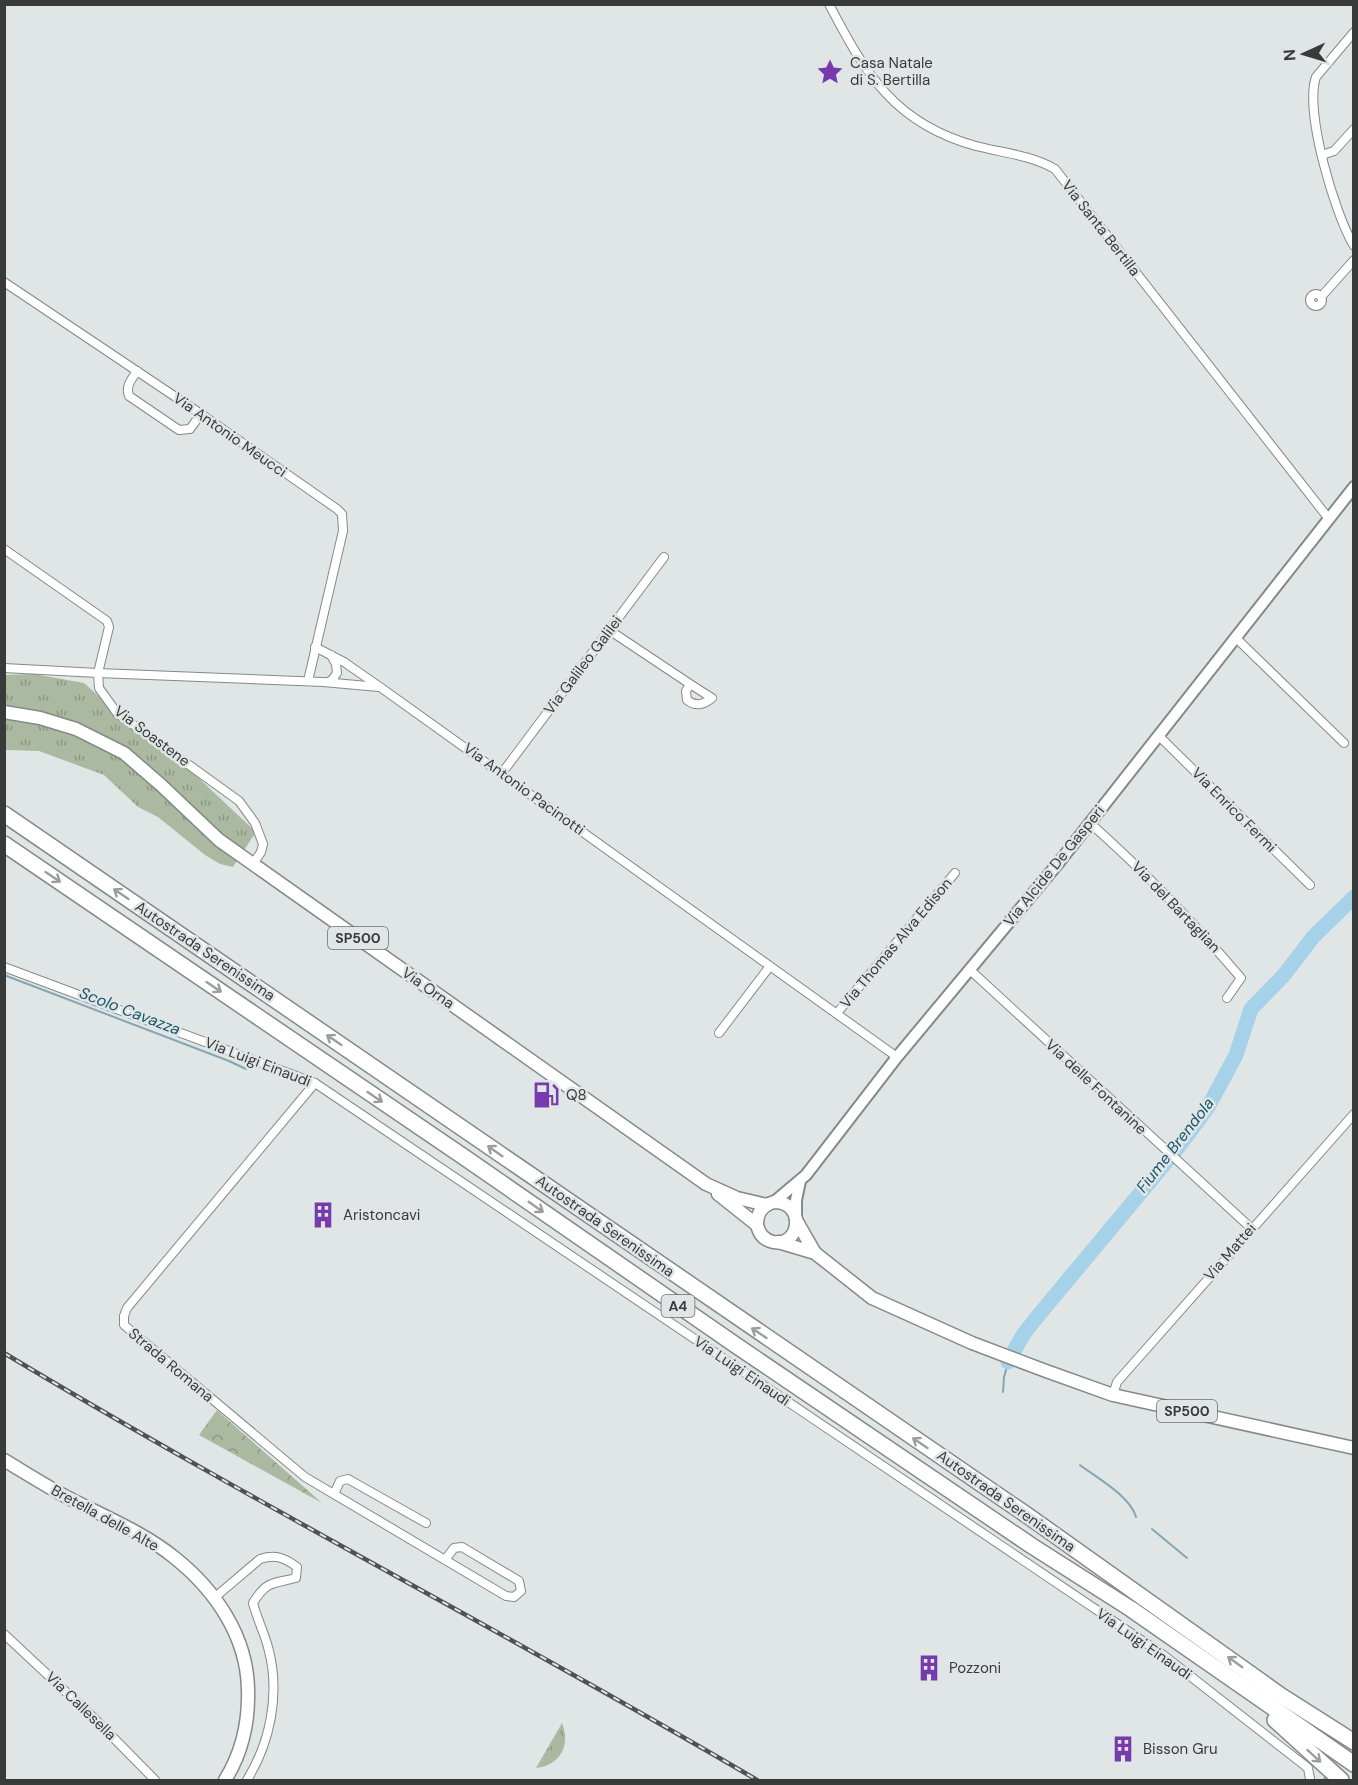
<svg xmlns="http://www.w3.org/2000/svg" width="1358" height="1785" viewBox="0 0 1358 1785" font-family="'DM Sans',sans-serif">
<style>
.grass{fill:url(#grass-tufts)}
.forest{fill:url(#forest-crowns)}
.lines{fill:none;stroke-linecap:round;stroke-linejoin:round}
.stream{stroke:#85a5b5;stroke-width:2}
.river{stroke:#a5d2e9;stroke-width:15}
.street-casing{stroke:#848a88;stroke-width:10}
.secondary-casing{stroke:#848a88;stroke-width:14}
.primary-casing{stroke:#848a88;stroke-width:15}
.highway-casing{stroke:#848a88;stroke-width:18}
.street{stroke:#fff;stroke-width:8}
.secondary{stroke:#fff;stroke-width:10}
.primary{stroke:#fff;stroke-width:12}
.highway{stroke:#fff;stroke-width:15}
.rail-casing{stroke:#4f5252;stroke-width:4.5}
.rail{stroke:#e0e6e5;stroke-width:2;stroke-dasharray:7;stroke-linecap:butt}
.oneway{stroke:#9c9d9d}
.labels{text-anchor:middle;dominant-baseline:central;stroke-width:5;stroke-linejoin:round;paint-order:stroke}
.shield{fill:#e0e6e5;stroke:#6b6e6e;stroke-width:1.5}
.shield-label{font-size:14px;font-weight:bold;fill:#393b3b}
.poi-label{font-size:15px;fill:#393b3b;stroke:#e0e6e5;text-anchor:start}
.street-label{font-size:15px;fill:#393b3b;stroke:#e0e6e5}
.water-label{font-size:16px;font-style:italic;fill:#1b536b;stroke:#e0e6e5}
</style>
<defs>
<pattern id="grass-tufts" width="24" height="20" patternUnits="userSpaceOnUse" patternTransform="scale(1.5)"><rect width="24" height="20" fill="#abb9a1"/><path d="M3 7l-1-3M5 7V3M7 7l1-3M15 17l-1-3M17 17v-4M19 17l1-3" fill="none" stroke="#8c9884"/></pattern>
<pattern id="forest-crowns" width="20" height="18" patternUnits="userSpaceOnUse" patternTransform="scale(1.5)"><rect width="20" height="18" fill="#abb9a1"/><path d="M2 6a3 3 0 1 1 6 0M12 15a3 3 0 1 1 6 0" fill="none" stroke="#8c9884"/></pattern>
</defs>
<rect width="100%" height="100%" fill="#e0e6e5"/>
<g class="grass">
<polygon points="34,674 84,683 143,736 189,769 256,832 233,867 220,864 205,855 158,817 138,807 104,775 39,751 5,750 4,675"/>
<path d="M562,1723C571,1746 560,1765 536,1768Z"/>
</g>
<polygon class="forest" points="217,1410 221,1414 322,1503 199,1435"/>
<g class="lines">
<g class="stream">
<polyline points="4,975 229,1061 246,1069"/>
<polyline points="1003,1392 1004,1377 1008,1363"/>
<path d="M1080,1465C1097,1478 1130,1496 1136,1517"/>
<polyline points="1152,1529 1187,1558"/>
<polyline points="1323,1780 1326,1777"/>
</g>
<polyline class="river" points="1008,1362 1023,1335 1037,1317 1177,1149 1208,1107 1236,1055 1251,1009 1284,975 1313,937 1354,897"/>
<g class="street-casing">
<g id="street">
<path d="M829,4C866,75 895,124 976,146C1003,153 1031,155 1055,169L1329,519"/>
<path d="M1354,32L1316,77C1304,111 1335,215 1354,246"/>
<polyline points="1322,155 1334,151 1354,129"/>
<polyline points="4,282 201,414 337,509 342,514 343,531 308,681"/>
<circle cx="1316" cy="300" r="6"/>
<polyline points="1321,297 1354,260"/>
<path d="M137,371C132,379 125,386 129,396L179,430L190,429L201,414"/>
<polyline points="4,549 107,621 109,627 98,673 323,682 379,687"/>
<path d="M609,630L690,684L686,691L687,700C696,707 703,705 712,698L690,684"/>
<polyline points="1235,637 1344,743"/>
<polyline points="315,647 344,662 380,687 897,1057"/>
<polyline points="4,668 98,673 99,688 117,713 239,801 255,823 263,844 261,852 253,864"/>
<polyline points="328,682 332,680 337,673 336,664 331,655"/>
<polyline points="1158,735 1310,885"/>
<polyline points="502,773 664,557"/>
<path d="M1090,823C1144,871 1194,923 1241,978L1227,998"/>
<polyline points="4,967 315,1083 1162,1654 1308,1768 1310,1779"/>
<polyline points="969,969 1251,1228"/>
<polyline points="837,1013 955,873"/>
<polyline points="719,1033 770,966"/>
<path d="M315,1083L127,1308L124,1316V1325L305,1477C372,1516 439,1556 506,1596L514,1597L521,1591L519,1581L462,1547L454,1548L445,1560"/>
<polyline points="1113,1395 1117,1382 1354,1114"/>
<polyline points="334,1494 340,1481 348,1479 426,1523"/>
<path d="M214,1598L260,1559C276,1554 285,1558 297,1567L296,1578C273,1584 267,1580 253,1603C257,1619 265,1634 269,1651C280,1695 270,1743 247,1780"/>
<polyline points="4,1634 95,1719 155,1780"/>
</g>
</g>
<g class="secondary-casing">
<g id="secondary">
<polyline points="774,1202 806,1175 897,1057 1060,861 1354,487"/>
<polyline points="796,1218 796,1200 800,1181"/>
</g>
</g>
<g class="primary-casing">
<g id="primary">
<polyline points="4,712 40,718 76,729 124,753 161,785 219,840 706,1184 737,1198 767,1205"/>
<path d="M718,1194L757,1225C759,1234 764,1240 773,1242C800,1248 807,1202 774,1202C762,1205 757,1213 757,1225"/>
<polyline points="796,1220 815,1253"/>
<polyline points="778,1242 815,1253 872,1298 972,1343 1046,1371 1113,1395 1354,1448"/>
<path d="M4,1460C24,1472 43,1484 63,1495C100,1515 142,1531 175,1558C215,1590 247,1636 248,1689C249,1721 242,1753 225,1780"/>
</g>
</g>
<g class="highway-casing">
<g id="highway">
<polyline points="4,814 1031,1518 1280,1695 1354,1742"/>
<polyline points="4,844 461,1155 737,1346 1032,1546 1131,1609 1354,1764"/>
<polyline points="1275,1720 1341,1780"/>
</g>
</g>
<use href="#street" class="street"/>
<use href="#secondary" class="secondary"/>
<use href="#primary" class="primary"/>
<use href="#highway" class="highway"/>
<g class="rail-casing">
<path id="rail" d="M4,1353C252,1502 509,1634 757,1780"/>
</g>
<use href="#rail" class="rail"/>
</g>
<defs><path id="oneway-shaft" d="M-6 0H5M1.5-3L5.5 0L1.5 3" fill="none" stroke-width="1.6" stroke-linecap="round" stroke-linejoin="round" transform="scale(1.5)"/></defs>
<g class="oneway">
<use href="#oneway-shaft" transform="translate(53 877) rotate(34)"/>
<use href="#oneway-shaft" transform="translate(121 894) rotate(-146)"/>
<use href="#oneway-shaft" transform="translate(214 987) rotate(34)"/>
<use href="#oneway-shaft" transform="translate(334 1040) rotate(-146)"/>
<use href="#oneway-shaft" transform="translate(375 1097) rotate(34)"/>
<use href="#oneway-shaft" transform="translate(495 1151) rotate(-145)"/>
<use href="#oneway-shaft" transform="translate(536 1207) rotate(35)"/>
<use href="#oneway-shaft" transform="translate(759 1333) rotate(-146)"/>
<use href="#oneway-shaft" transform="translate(920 1443) rotate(-146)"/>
<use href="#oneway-shaft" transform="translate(1235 1662) rotate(-144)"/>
<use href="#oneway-shaft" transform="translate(1314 1756) rotate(42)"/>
</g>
<defs>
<g id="sight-bare" transform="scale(2.07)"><path d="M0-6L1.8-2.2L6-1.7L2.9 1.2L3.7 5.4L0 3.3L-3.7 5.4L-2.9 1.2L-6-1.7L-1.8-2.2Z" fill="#7639ae" stroke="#e0e6e5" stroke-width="2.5" paint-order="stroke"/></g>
<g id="fuel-bare" transform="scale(2.07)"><path d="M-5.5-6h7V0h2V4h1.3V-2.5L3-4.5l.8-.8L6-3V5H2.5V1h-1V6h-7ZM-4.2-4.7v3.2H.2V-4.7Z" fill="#7639ae" stroke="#e0e6e5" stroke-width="2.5" paint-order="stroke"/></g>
<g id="building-bare" transform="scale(2.07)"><path d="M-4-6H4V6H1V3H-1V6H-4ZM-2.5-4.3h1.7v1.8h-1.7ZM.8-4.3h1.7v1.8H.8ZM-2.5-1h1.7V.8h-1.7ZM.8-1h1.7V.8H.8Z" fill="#7639ae" stroke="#e0e6e5" stroke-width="2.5" paint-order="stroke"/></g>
</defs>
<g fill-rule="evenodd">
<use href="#sight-bare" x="830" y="72"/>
<use href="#fuel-bare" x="546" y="1095"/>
<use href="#building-bare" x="323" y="1215"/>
<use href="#building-bare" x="929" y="1668"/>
<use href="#building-bare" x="1123" y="1749"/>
</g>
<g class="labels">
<g class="shield">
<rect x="328" y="927" width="60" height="22" rx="4.5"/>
<rect x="661.5" y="1295" width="33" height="22" rx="4.5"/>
<rect x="1157" y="1400" width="60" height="22" rx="4.5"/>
</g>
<g class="shield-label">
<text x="358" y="938">SP500</text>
<text x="678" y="1306">A4</text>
<text x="1187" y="1411">SP500</text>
</g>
<g class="poi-label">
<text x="850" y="63">Casa Natale<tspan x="850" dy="17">di S. Bertilla</tspan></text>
<text x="566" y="1095">Q8</text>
<text x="343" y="1215">Aristoncavi</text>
<text x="949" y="1668">Pozzoni</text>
<text x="1143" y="1749">Bisson Gru</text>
</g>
<g class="street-label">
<text transform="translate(1101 228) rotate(52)">Via Santa Bertilla</text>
<text transform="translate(230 435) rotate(35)">Via Antonio Meucci</text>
<text transform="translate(583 665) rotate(-53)">Via Galileo Galilei</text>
<text transform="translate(152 736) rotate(37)">Via Soastene</text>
<text transform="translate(524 789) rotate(36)">Via Antonio Pacinotti</text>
<text transform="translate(1234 810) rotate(45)">Via Enrico Fermi</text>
<text transform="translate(1054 866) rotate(-51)">Via Alcide De Gasperi</text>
<text transform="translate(1176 907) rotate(46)">Via del Bartaglian</text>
<text transform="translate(896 943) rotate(-50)">Via Thomas Alva Edison</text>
<text transform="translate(205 951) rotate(34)">Autostrada Serenissima</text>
<text transform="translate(428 988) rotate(35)">Via Orna</text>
<text transform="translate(258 1062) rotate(21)">Via Luigi Einaudi</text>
<text transform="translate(1096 1087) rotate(43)">Via delle Fontanine</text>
<text transform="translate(605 1226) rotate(35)">Autostrada Serenissima</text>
<text transform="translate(1230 1252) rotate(-49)">Via Mattei</text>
<text transform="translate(171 1365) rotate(40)">Strada Romana</text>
<text transform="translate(742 1371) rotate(34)">Via Luigi Einaudi</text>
<text transform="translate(1006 1501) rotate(35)">Autostrada Serenissima</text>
<text transform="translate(105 1518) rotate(29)">Bretella delle Alte</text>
<text transform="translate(1144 1644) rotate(35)">Via Luigi Einaudi</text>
<text transform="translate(81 1706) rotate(44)">Via Callesella</text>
</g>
<g class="water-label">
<text transform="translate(130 1011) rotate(21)">Scolo Cavazza</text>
<text transform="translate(1175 1145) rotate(-52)">Fiume Brendola</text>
</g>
</g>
<rect width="1358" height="1785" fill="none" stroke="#393b3b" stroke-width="12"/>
<g transform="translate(1304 54) rotate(266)" stroke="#e0e6e5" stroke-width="4.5" paint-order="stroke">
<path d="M0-4.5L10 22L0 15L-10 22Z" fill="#393b3b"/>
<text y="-9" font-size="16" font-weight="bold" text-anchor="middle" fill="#393b3b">N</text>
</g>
</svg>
